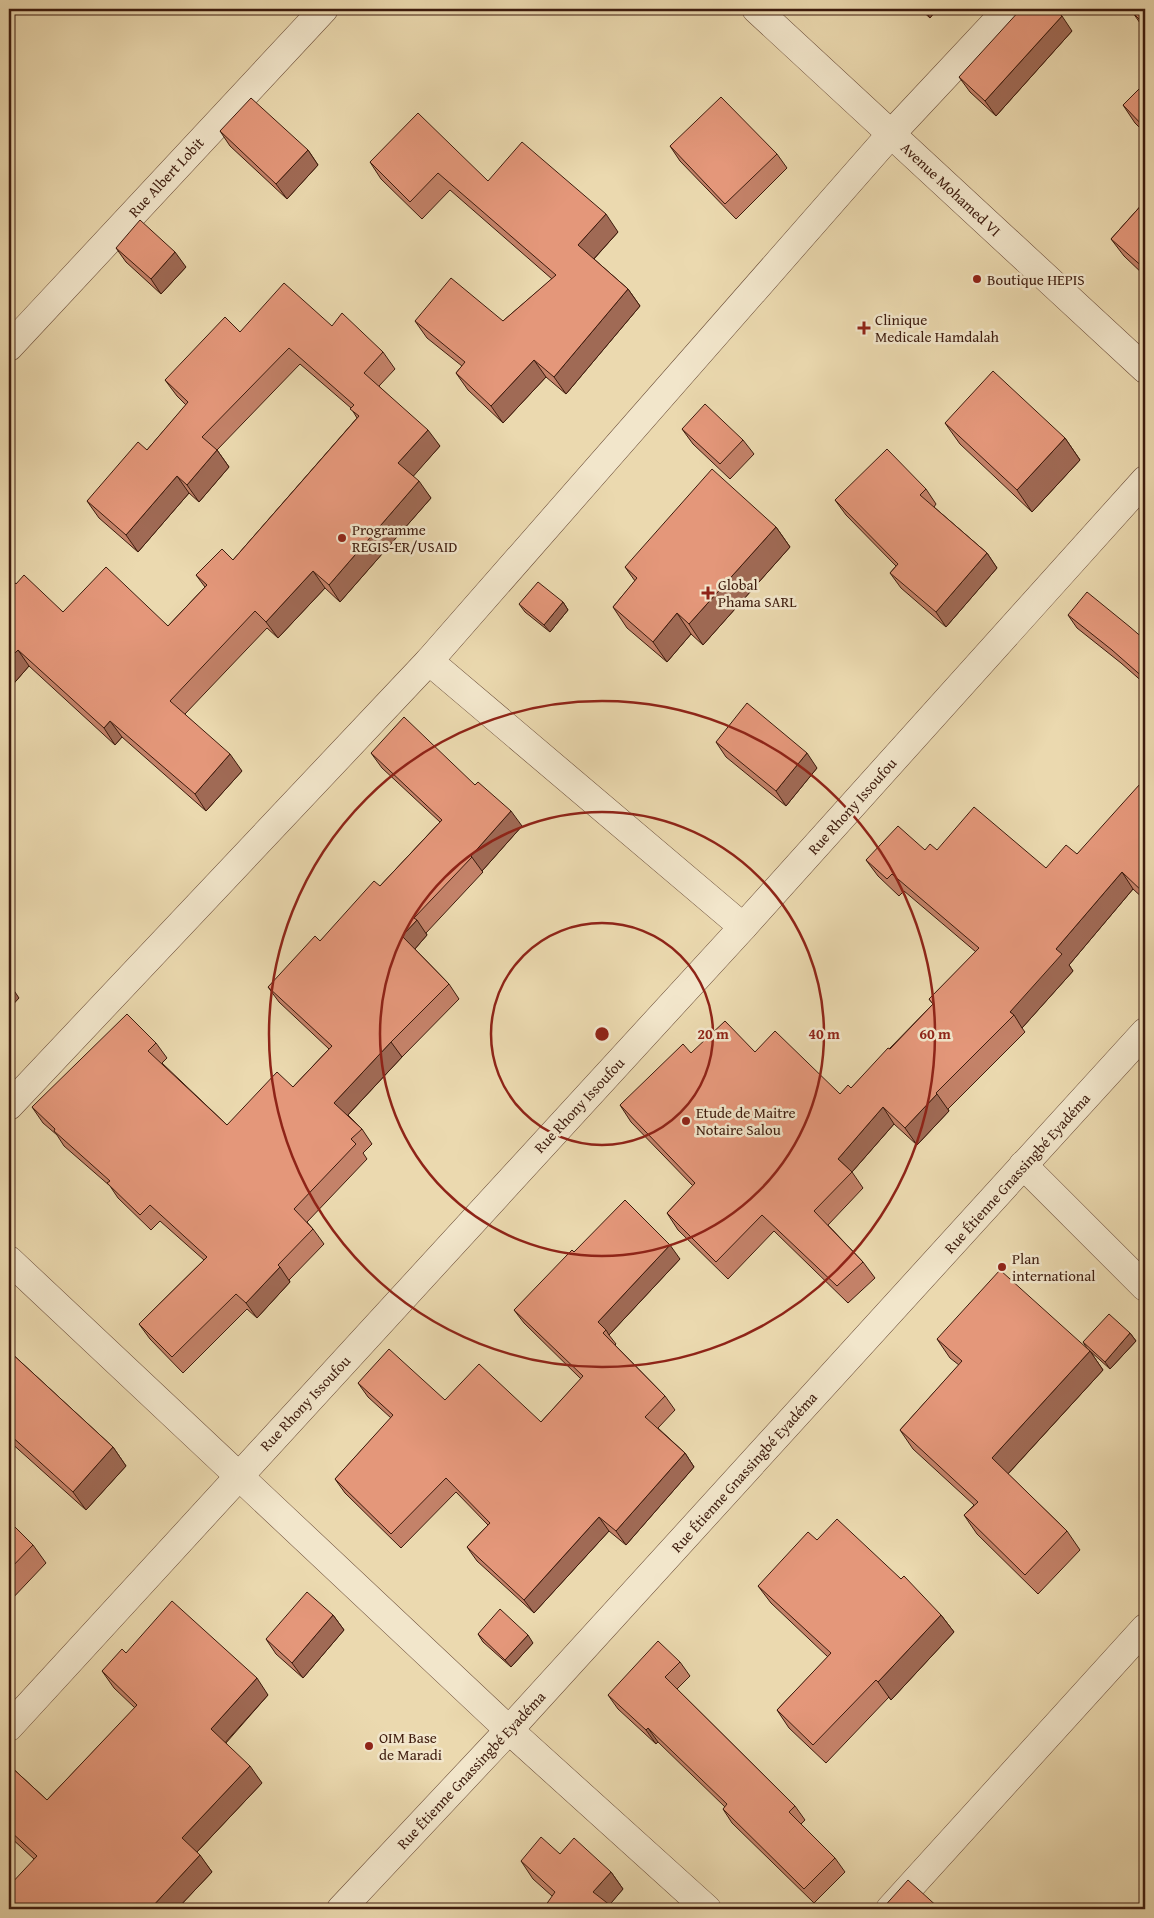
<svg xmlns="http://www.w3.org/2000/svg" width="1154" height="1918" viewBox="0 0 1154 1918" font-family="'Gentium Book Plus',serif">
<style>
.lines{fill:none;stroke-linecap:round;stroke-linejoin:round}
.minor-casing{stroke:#684a36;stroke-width:29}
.minor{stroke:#f2e6cb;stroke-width:28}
.wall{fill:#c48269;stroke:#3d1b0d}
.shaded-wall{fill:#a06a55;stroke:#3d1b0d}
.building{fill:#e4977a;stroke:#3d1b0d}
.ring{fill:none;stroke:#8f2418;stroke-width:2.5}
.poi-dot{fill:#8f2418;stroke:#f2e6cb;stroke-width:2}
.labels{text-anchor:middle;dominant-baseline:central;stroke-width:5;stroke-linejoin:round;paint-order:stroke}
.street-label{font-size:15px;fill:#3d1b0d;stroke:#f2e6cb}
.poi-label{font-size:15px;fill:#3d1b0d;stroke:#f2e6cb;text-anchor:start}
.centre{fill:#8f2418;stroke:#f2e6cb;stroke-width:2.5}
.ring-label{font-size:15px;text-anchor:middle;font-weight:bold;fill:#8f2418;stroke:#f2e6cb;stroke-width:5;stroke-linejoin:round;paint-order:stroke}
</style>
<rect width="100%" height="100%" fill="#ebd9af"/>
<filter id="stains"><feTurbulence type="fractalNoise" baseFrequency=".004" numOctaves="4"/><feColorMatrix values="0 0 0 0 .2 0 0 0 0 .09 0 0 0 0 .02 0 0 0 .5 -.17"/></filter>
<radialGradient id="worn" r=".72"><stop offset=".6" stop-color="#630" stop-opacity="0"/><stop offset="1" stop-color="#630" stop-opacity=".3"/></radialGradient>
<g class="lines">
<g class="minor-casing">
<g id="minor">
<polyline points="756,9 1145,369"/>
<polyline points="9,347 324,9"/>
<polyline points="429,661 743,927"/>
<polyline points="9,1106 429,661 891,134 1008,9"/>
<polyline points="1023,1165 1145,1287"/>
<polyline points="9,1260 509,1730 707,1909"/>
<polyline points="9,1727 743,927 1145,480"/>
<polyline points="341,1909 509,1730 1145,1032"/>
<polyline points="890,1909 1145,1628"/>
</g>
</g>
<use href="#minor" class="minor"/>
</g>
<g class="wall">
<polygon points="920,9 937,9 930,18"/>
<polygon points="1145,9 1145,30 1133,13"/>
<polygon points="1072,31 996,116 970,92 959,77"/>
<polygon points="1145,83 1145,133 1135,123 1123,105"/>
<polygon points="220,131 308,150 318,165 287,199 230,146"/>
<polygon points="670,146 777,154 787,168 736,219 680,161"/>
<polygon points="370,162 488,181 618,232 594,259 628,289 640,306 566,394 546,377 503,423 468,390 456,373 462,366 427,338 415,321 503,321 552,279 450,190 422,219 381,179"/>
<polygon points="1145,201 1145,276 1124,256 1111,239"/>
<polygon points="116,248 186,267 161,294 126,262"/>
<polygon points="332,326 383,352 395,369 379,386 440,446 413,476 431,498 340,602 325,588 278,638 267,628 185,714 242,771 206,811 122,737 115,745 29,666 9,689 16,584 63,612 168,626 205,587 196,575 233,560 357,418 351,408 300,364 217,450 229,467 199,502 189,493 138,552 99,518 87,501 147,450 186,405 177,396 165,380 240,332"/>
<polygon points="945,423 1065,438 1080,460 1032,512 960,444"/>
<polygon points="682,429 743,440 754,454 730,479 693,444"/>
<polygon points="926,489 936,504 934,507 987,553 997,568 946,627 901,588 890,573 896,566 846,515 835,500"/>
<polygon points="776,527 790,547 703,645 691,634 667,662 627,628 613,607 635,581 625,567"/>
<polygon points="563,602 568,610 550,632 525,612 519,604"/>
<polygon points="1068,615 1145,640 1145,684 1121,663 1077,628"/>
<polygon points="716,742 817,768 786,806 726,757"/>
<polygon points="371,753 475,785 522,826 482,871 483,872 426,933 427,935 415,949 449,984 459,999 402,1057 348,1115 362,1129 372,1144 363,1153 367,1159 307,1222 313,1229 324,1244 289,1280 290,1282 257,1318 247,1309 183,1373 150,1339 139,1324 204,1260 160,1221 151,1230 118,1198 110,1186 64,1146 57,1135 43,1123 32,1107 156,1043 167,1058 162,1063 227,1125 293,1087 329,1049 279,1002 268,987 320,941 380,886 440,822 382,768"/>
<polygon points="1145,788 1145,900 1133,889 1069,965 1073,971 1022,1028 1025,1032 948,1109 949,1111 917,1145 894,1124 852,1172 863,1188 828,1225 863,1262 875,1278 848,1303 774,1231 728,1279 678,1230 667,1213 693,1186 631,1122 620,1105 691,1053 755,1052 840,1094 851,1088 933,1004 929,999 976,952 904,891 899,896 878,876 866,860 925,850 937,850 1046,868 1077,854"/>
<polygon points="574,1252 680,1259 609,1335 616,1344 615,1345 665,1396 675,1410 658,1428 685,1453 694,1467 626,1545 609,1531 534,1613 477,1561 467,1547 488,1525 456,1492 401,1548 345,1493 335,1479 391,1418 368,1397 358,1383 445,1400 541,1422 581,1379 524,1323 514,1310"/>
<polygon points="1130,1333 1136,1341 1110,1369 1090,1351 1103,1370 1008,1474 1067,1531 1080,1550 1038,1594 977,1534 964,1515 974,1505 913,1449 900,1430 959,1365 950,1358 937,1339 1088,1350 1083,1342"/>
<polygon points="9,1351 113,1447 126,1466 86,1510 9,1441"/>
<polygon points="9,1521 33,1545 46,1563 9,1602"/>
<polygon points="817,1540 941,1615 954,1632 891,1700 889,1697 826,1763 789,1728 777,1710 828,1657 771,1603 758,1586"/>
<polygon points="333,1615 344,1630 303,1678 276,1654 266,1639"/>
<polygon points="478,1634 533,1643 511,1667 483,1642"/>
<polygon points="126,1653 268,1695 226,1743 262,1783 197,1852 212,1872 177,1909 9,1909 34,1859 9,1836 9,1765 47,1800 135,1708 114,1688 102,1671"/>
<polygon points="680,1662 690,1676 677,1689 795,1806 805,1820 801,1824 835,1858 845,1872 814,1903 732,1823 723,1809 725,1807 658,1742 656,1744 618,1709 608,1695"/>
<polygon points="560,1854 611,1872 623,1889 609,1905 552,1896 533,1879 521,1861"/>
</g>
<g class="shaded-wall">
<polygon points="924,9 937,9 930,18"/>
<polygon points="1062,16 1072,31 996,116 985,101"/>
<polygon points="308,150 318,165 287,199 276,184"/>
<polygon points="606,214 618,232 590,263 578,245"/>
<polygon points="175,252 186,267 161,294 151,279"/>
<polygon points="628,289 640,306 566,394 554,377"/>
<polygon points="534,360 546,377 503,423 491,406"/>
<polygon points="428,430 440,446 410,480 398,463"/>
<polygon points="1065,438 1080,460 1032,512 1017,490"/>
<polygon points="217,450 229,467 199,502 187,485"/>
<polygon points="177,476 189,493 138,552 126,535"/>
<polygon points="419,481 431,498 340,602 329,585"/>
<polygon points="776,527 790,547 703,645 689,624"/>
<polygon points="987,553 997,568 946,627 936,612"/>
<polygon points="313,571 325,588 278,638 266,622"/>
<polygon points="563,602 568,610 550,632 544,625"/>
<polygon points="677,613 691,634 667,662 653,642"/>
<polygon points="18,650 29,666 9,689 9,659"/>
<polygon points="110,721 122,737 115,745 104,728"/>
<polygon points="807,753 817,768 786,806 776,791"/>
<polygon points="230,754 242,771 206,811 195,794"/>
<polygon points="511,811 522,826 482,871 471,856"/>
<polygon points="1122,872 1133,889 1069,965 1073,971 1022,1028 1014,1015 1010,1012 1056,949"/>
<polygon points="417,920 427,935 413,951 402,936"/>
<polygon points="9,983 19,998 9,1009"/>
<polygon points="391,1042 402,1057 345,1118 334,1103"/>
<polygon points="937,1094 949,1111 917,1145 905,1128"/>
<polygon points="883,1107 894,1124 852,1172 838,1159"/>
<polygon points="670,1245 680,1259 609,1335 606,1330 598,1322"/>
<polygon points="280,1267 290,1282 257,1318 246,1303"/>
<polygon points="1130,1333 1136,1341 1110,1369 1105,1362"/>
<polygon points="1090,1351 1103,1370 1005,1477 992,1458"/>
<polygon points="113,1447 126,1466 86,1510 73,1492"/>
<polygon points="685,1453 694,1467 626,1545 616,1531"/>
<polygon points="599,1517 609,1531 534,1613 524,1600"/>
<polygon points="333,1615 344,1630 303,1678 292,1663"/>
<polygon points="941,1615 954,1632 891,1700 878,1682"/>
<polygon points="528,1635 533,1643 511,1667 505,1660"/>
<polygon points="257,1678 268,1695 223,1745 211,1729"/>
<polygon points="648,1728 658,1742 656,1744 646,1730"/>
<polygon points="250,1766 262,1783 194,1855 182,1838"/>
<polygon points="200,1855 212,1872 177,1909 151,1909 151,1908"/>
<polygon points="611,1872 623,1889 606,1909 593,1892"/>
</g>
<g class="building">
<polygon points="1021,9 1054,9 1062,16 985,101 959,77"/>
<polygon points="1138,9 1145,9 1145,25 1133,13"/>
<polygon points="1145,83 1145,128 1123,105"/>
<polygon points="721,97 777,154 725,204 670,146"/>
<polygon points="251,98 308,150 276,184 220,131"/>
<polygon points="418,113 488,181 522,142 606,214 578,245 628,289 554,377 534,360 491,406 456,373 465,362 415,321 451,278 503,321 556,275 438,173 410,202 370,162"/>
<polygon points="1145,201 1145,269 1111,239"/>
<polygon points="140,220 175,252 151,279 116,248"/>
<polygon points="284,283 332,326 342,313 383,352 364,373 428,430 398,463 419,481 329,585 313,571 266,622 255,611 170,701 230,754 195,794 110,721 104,728 18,650 9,659 9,576 16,584 24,575 63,612 106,567 168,626 207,585 196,575 222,549 233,560 359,416 350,409 354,405 289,348 202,437 217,450 187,485 177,476 126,535 87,501 138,442 147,450 188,402 165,380 225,317 240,332"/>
<polygon points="993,371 1065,438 1017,490 945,423"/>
<polygon points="705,404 743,440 720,464 682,429"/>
<polygon points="887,449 926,489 920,495 987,553 936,612 890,573 898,564 835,500"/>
<polygon points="712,469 776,527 689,624 677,613 653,642 613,607 637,578 625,567"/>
<polygon points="538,582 563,602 544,625 519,604"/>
<polygon points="1087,592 1130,627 1145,640 1145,679 1112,650 1068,615"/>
<polygon points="747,703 807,753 776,791 716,742"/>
<polygon points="404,717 475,785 478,782 511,811 471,856 472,857 414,918 417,920 402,936 449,984 391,1042 334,1103 362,1129 351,1139 356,1144 294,1209 313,1229 278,1265 280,1267 246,1303 236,1294 172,1357 139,1324 207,1257 150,1205 140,1215 107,1183 110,1181 54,1131 55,1129 32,1107 127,1014 156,1043 148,1051 227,1125 277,1072 293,1087 332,1046 268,987 315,936 320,941 374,881 380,886 442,820 371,753"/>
<polygon points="1140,784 1145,788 1145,894 1122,872 1056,949 1062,954 1010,1012 1014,1015 936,1093 937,1094 905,1128 883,1107 838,1159 852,1172 814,1211 863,1262 837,1286 762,1215 716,1262 667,1213 695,1183 620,1105 683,1044 691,1053 725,1021 755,1052 775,1031 840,1094 848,1085 851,1088 888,1048 890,1049 933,1004 929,999 979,948 892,874 887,879 866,860 898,826 925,850 930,844 937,850 974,807 1046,868 1066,845 1077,854"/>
<polygon points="1145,1186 1145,1197 1140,1192"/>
<polygon points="625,1200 670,1245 598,1322 606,1330 603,1333 665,1396 645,1417 685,1453 616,1531 599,1517 524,1600 467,1547 490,1523 446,1478 391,1534 335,1479 393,1415 358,1383 389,1349 445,1400 479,1364 541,1422 583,1376 514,1310 568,1254 572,1250 574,1252"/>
<polygon points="1000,1270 1090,1351 992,1458 1067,1531 1025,1575 964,1515 978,1502 900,1430 962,1361 937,1339"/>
<polygon points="1109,1314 1130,1333 1105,1362 1083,1342"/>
<polygon points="9,1351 113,1447 73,1492 9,1434"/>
<polygon points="837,1519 901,1579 904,1576 941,1615 878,1682 876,1680 813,1745 777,1710 831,1653 758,1586 808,1532 817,1540"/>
<polygon points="9,1521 33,1545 9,1570"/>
<polygon points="307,1592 333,1615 292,1663 266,1639"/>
<polygon points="172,1601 257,1678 211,1729 250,1766 182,1838 200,1855 151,1908 152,1909 9,1909 9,1886 37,1856 9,1830 9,1765 47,1800 137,1705 102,1671 122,1649 126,1653"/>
<polygon points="500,1609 528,1635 505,1660 478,1634"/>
<polygon points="658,1641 680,1662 665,1677 795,1806 789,1812 835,1858 804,1889 723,1809 727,1804 648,1728 646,1730 608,1695"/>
<polygon points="541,1837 560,1854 574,1838 611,1872 593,1892 615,1909 543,1909 555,1892 521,1861"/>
<polygon points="908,1880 940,1909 882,1909"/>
</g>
<g class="ring">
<circle cx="602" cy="1034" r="111"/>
<circle cx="602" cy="1034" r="222"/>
<circle cx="602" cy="1034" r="333"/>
</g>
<g class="poi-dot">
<circle cx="977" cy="279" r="5"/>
<path d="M861.5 320.5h5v5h5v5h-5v5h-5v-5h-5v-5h5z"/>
<circle cx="342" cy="538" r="5"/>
<path d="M705.5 585.5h5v5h5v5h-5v5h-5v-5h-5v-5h5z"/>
<circle cx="686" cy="1121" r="5"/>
<circle cx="1002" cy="1267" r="5"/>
<circle cx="369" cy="1746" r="5"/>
</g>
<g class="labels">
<g class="street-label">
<text transform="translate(166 177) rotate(-47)">Rue Albert Lobit</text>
<text transform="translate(951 189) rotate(43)">Avenue Mohamed VI</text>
<text transform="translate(852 806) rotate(-48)">Rue Rhony Issoufou</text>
<text transform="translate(579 1105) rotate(-47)">Rue Rhony Issoufou</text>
<text transform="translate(1017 1173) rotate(-48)">Rue Étienne Gnassingbé Eyadéma</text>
<text transform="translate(305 1403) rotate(-47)">Rue Rhony Issoufou</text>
<text transform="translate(744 1472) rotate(-48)">Rue Étienne Gnassingbé Eyadéma</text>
<text transform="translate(471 1770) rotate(-47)">Rue Étienne Gnassingbé Eyadéma</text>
</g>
<g class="poi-label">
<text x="987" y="279">Boutique HEPIS</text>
<text x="875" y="319">Clinique<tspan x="875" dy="17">Medicale Hamdalah</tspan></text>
<text x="352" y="529">Programme<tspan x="352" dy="17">REGIS-ER/USAID</tspan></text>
<text x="718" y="584">Global<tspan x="718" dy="17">Phama SARL</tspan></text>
<text x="696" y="1112">Etude de Maitre<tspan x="696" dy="17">Notaire Salou</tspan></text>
<text x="1012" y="1258">Plan<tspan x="1012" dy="17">international</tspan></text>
<text x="379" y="1737">OIM Base<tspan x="379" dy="17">de Maradi</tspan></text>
</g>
</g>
<circle cx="602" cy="1034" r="8" class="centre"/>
<g class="ring-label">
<text x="713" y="1039">20 m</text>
<text x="824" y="1039">40 m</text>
<text x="935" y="1039">60 m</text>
</g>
<rect width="1154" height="1918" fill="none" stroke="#ebd9af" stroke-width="30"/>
<rect x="10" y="10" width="1134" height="1898" fill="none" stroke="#3d1b0d" stroke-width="2.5"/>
<rect x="15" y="15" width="1124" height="1888" fill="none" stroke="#3d1b0d"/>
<rect width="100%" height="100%" filter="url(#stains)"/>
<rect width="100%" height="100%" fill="url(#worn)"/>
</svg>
